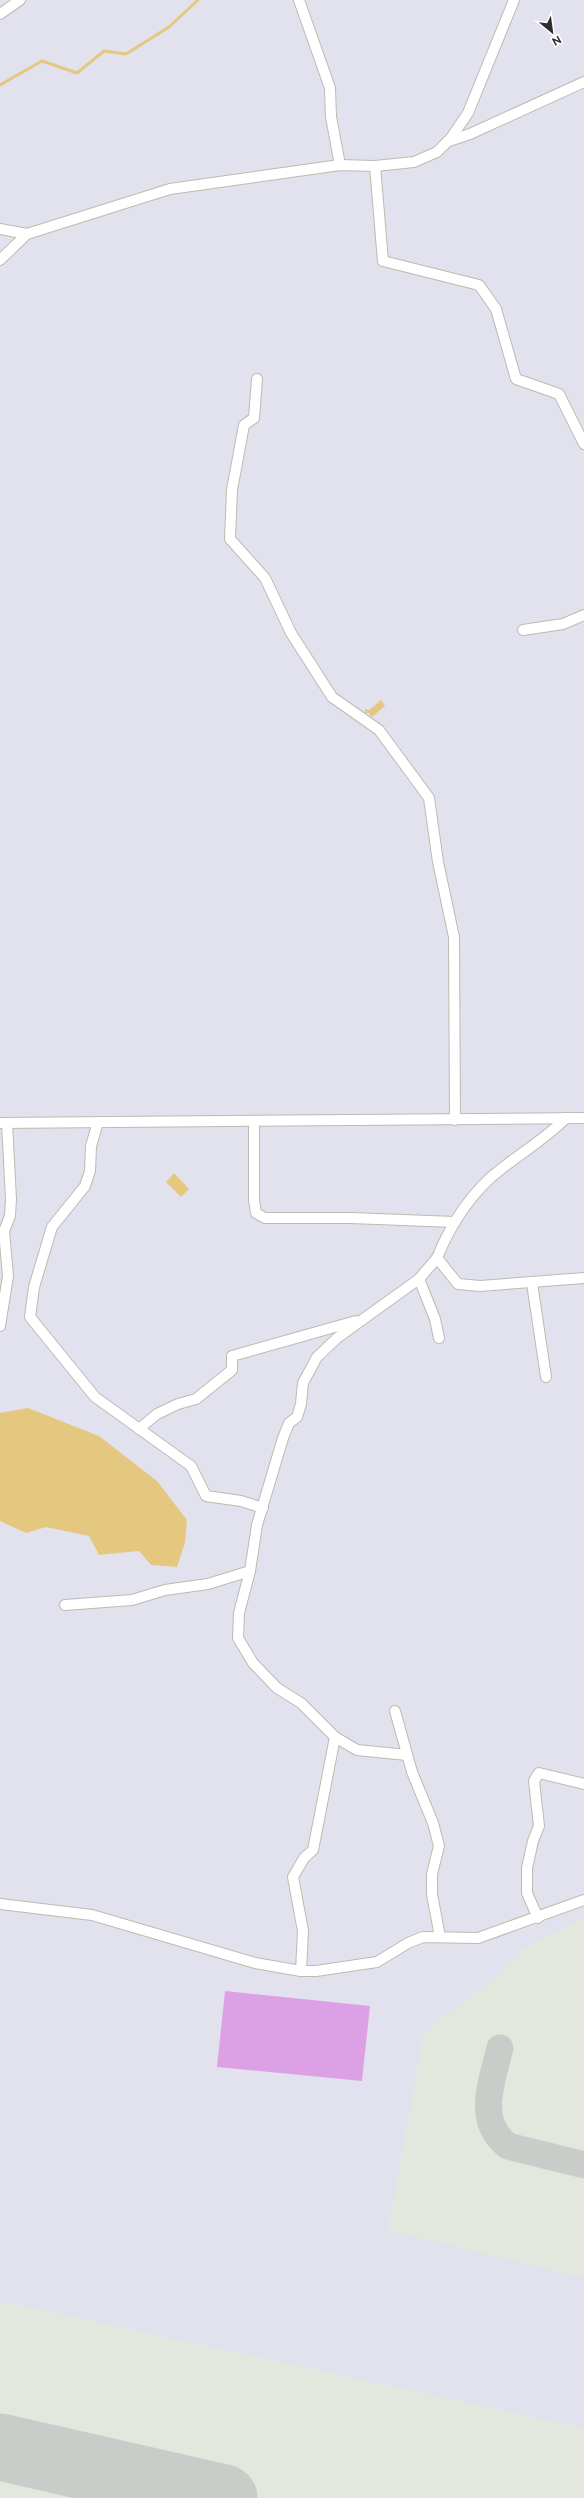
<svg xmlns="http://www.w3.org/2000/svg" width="584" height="2498" viewBox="0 0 584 2498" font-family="Raleway,sans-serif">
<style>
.airport{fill:#e4e7dd}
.pitch{fill:#dca1e5}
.water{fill:#e5c87f}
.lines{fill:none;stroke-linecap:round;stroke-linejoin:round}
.stream{stroke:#e5c87f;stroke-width:3}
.taxiway{stroke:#caccca;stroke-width:27}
.runway{stroke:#caccca;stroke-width:67}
.minor-casing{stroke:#babcb2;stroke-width:12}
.minor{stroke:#fff;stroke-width:10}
</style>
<rect width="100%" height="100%" fill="#e2e2ee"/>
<g class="airport">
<polygon points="584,1918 584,2278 388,2230 424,2032 492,1981 523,1949"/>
<polygon points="0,2301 584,2428 584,2498 0,2498"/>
</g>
<polygon class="pitch" points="225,1991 370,2006 362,2081 217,2067"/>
<g class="water">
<polygon points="381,700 385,706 372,717 369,713 365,713 365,709 369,710"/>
<polygon points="174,1173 189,1189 181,1197 166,1182"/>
<polygon points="28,1408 99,1436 157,1481 187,1520 185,1543 177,1567 151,1565 139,1551 99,1555 89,1536 46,1527 26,1533 0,1521 0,1413"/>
</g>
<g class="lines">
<polyline class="stream" points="0,85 42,61 77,73 104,51 126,54 169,27 198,0"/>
<path class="taxiway" d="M500,2048C492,2082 475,2121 508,2146L584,2165"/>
<polyline class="runway" points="0,2447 224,2498"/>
<g class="minor-casing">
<g id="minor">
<polyline points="299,0 330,88 331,117 340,165"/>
<polyline points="0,14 20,0"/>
<polyline points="449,141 470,134 584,82"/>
<polyline points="375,166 383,261 479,285 496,309 516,379 559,394 584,444"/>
<polyline points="0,229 27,234 170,189 340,165 375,166 414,162 437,152 451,138 468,113 514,0"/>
<polyline points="0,260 27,234"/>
<polyline points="257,379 254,418 244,425 232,490 230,539 265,578 291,633 332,697 379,730 429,798 438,862 454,937 455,1120"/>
<polyline points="523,630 563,624 584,615"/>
<path d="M566,1118C546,1138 523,1152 501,1169C472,1191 450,1225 437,1258L458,1284L480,1286L584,1278"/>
<polyline points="254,1121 254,1200 256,1213 265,1218 351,1218 455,1222"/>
<polyline points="98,1122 91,1146 90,1171 85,1186 52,1227 34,1287 30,1317 95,1397 191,1466 206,1496 241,1501 263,1508"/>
<polyline points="0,1123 584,1118"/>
<polyline points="419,1279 435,1319 439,1338"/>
<polyline points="532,1283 546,1377"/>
<polyline points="0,1326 8,1276 4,1231 10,1216 11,1199 7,1123"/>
<polyline points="139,1429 157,1414 178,1404 196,1399 232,1370 232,1356 356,1321"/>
<polyline points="65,1605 132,1600 165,1590 208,1584 250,1571"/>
<polyline points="395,1711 412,1772 433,1823 439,1846 432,1874 432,1894 440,1937"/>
<polyline points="407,1755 357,1750 335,1737 301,1703 277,1688 253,1663 238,1638 239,1613 250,1571 257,1525 283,1438 289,1423 297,1417 301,1404 303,1383 317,1357 337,1338 419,1279 437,1258"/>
<polyline points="0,1904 92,1915 255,1963 301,1971 316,1971 377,1962 408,1943 423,1937 478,1938 584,1900"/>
<polyline points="538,1918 527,1893 527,1868 533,1841 539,1826 534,1781 539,1773 584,1784"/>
<polyline points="301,1971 303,1931 293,1877 304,1858 313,1850 335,1737"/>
</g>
</g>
<use href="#minor" class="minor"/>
</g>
<g transform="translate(552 32) rotate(151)" stroke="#ffffff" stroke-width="3" paint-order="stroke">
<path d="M0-3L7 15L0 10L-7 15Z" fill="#2e2e2e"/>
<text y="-6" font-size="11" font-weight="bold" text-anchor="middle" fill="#2e2e2e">N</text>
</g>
</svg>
